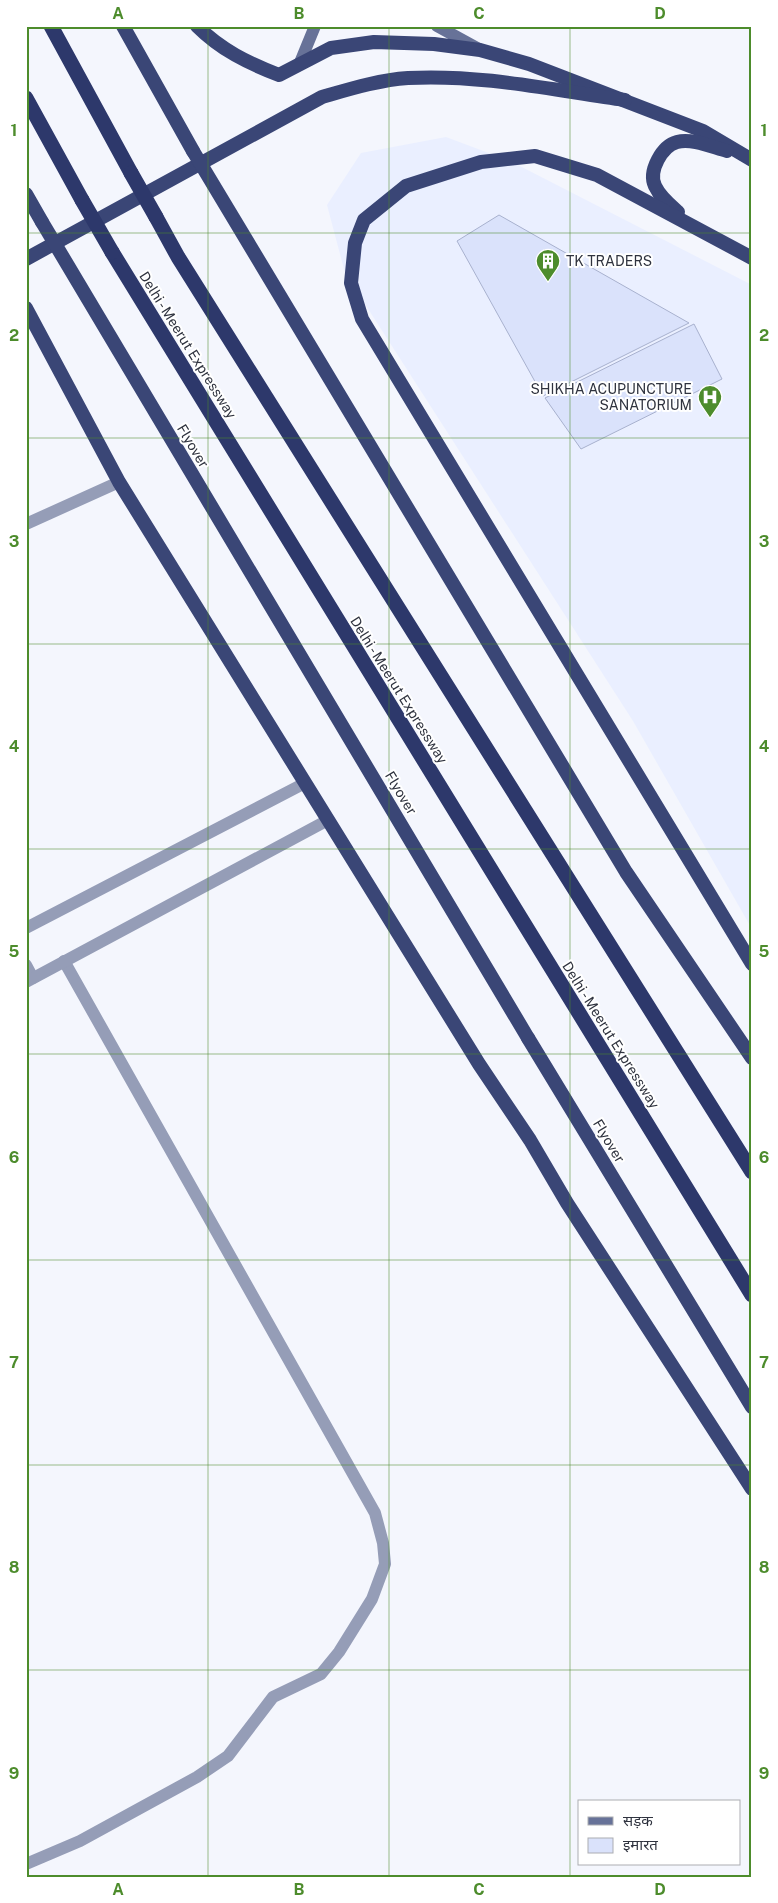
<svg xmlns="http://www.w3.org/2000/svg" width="778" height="1903" viewBox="0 0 778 1903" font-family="'Public Sans','Noto Sans Devanagari',sans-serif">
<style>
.built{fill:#eaefff}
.building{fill:#dae2fb;stroke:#a8b1ce}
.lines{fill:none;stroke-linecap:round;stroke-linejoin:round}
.service{stroke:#959db7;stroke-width:12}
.minor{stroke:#959db7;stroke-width:12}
.secondary{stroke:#677298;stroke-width:12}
.trunk{stroke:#3a4676;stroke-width:14}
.motorway{stroke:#2d386b;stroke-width:15}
.trunk-bridge{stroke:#3a4676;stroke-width:14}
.motorway-bridge{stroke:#2d386b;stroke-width:15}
.grid{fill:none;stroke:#4d8c2c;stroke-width:1;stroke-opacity:0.55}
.labels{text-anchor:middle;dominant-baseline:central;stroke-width:4;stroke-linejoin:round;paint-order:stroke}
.poi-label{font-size:14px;fill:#2f333f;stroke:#fff;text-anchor:start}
.street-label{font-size:14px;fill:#2f333f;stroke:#fff}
.neatline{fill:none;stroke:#4d8c2c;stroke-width:2}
.grid-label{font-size:16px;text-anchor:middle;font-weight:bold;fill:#4d8c2c}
</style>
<rect width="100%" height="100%" fill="#f4f6fd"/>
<polygon class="built" points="446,137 510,161 752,285 752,929 633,721 345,273 327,205 361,153"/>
<g class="building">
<polygon points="499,215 689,323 543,396 457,241"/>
<polygon points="694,324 722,379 581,449 545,398"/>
</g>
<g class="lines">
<polyline class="service" points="26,1864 80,1841 197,1777 228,1756 273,1697 321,1674 339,1652 372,1599 385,1564 383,1543 375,1513 64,961"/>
<g class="minor">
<polyline points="26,524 119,482"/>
<polyline points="26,928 305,783"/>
<polyline points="26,965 33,978"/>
<polyline points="26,982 328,820"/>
</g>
<g class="secondary">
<polyline points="437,26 479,49"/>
<polyline points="299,65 315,26"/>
</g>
<g class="trunk">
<polyline points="123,26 193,151"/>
<path d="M197,26C221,50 248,63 279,75L331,48L374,42L434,44L480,50L529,64L703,131L752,160"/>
<polyline points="26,194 42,222"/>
<path d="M678,212C670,205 660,197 655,186C648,171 662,146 677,142C692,138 712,147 727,151"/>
<polyline points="752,258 597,175 535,156 481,162 406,186 364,220 355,243 351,283 362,319 752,964"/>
<path d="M26,259L322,97C350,89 379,80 408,78C480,74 553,90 625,100"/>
<polyline points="26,308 119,482 479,1064 530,1140 567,1203 752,1489"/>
<polyline points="528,1038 752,1407"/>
</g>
<g class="motorway">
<polyline points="51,26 131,173"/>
<polyline points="26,98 82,200"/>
<polyline points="156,217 178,257 752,1172"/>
<polyline points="112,252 752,1295"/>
</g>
<g class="trunk-bridge">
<polyline points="193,151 626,872 752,1058"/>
<polyline points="42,222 528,1038"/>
</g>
<g class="motorway-bridge">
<polyline points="131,173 156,217"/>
<polyline points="82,200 112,252"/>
</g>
</g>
<path class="grid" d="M208,26V1877M389,26V1877M570,26V1877M26,233H752M26,438H752M26,644H752M26,849H752M26,1054H752M26,1260H752M26,1465H752M26,1670H752"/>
<defs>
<g id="building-pin" transform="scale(1.25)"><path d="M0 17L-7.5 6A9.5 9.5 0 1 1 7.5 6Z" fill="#4d8c2c" stroke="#fff"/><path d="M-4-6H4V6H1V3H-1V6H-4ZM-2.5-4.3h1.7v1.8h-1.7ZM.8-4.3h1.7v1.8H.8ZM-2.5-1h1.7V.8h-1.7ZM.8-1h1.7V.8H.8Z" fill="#fff"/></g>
<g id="hospital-pin" transform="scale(1.25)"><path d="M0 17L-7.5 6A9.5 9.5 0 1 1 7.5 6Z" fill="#4d8c2c" stroke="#fff"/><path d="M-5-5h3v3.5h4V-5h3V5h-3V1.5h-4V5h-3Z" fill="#fff"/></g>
</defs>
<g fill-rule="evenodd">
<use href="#building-pin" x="548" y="261"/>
<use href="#hospital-pin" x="710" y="397"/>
</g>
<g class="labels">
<g class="poi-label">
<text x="566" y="261">TK TRADERS</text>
<text x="692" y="389" text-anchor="end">SHIKHA ACUPUNCTURE<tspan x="692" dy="16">SANATORIUM</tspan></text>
</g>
<g class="street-label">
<text transform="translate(188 345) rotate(58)">Delhi - Meerut Expressway</text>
<text transform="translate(193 446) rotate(59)">Flyover</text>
<text transform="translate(399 690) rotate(58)">Delhi - Meerut Expressway</text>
<text transform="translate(401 793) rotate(59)">Flyover</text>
<text transform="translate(611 1035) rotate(58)">Delhi - Meerut Expressway</text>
<text transform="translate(609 1141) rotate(59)">Flyover</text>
</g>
</g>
<rect width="778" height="1903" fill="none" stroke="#ffffff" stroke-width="55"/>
<rect x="578" y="1800" width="162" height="65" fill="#ffffff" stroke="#acadb2"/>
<rect x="588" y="1817" width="25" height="8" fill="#677298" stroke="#acadb2"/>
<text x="623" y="1826" font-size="15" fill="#2f333f">सड़क</text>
<rect x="588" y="1838" width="25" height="15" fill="#dae2fb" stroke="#acadb2"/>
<text x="623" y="1850" font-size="15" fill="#2f333f">इमारत</text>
<rect x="28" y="28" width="722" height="1848" class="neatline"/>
<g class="grid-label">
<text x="118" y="19">A</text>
<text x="299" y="19">B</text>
<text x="479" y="19">C</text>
<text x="660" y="19">D</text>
<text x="14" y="136">1</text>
<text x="764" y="136">1</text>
<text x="14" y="341">2</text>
<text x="764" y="341">2</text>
<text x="14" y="547">3</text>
<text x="764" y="547">3</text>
<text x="14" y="752">4</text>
<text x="764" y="752">4</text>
<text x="14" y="957">5</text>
<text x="764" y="957">5</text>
<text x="14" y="1163">6</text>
<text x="764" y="1163">6</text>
<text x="14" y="1368">7</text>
<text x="764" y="1368">7</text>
<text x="14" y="1573">8</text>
<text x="764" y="1573">8</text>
<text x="14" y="1779">9</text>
<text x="764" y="1779">9</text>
<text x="118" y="1895">A</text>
<text x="299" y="1895">B</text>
<text x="479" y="1895">C</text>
<text x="660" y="1895">D</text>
</g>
</svg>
